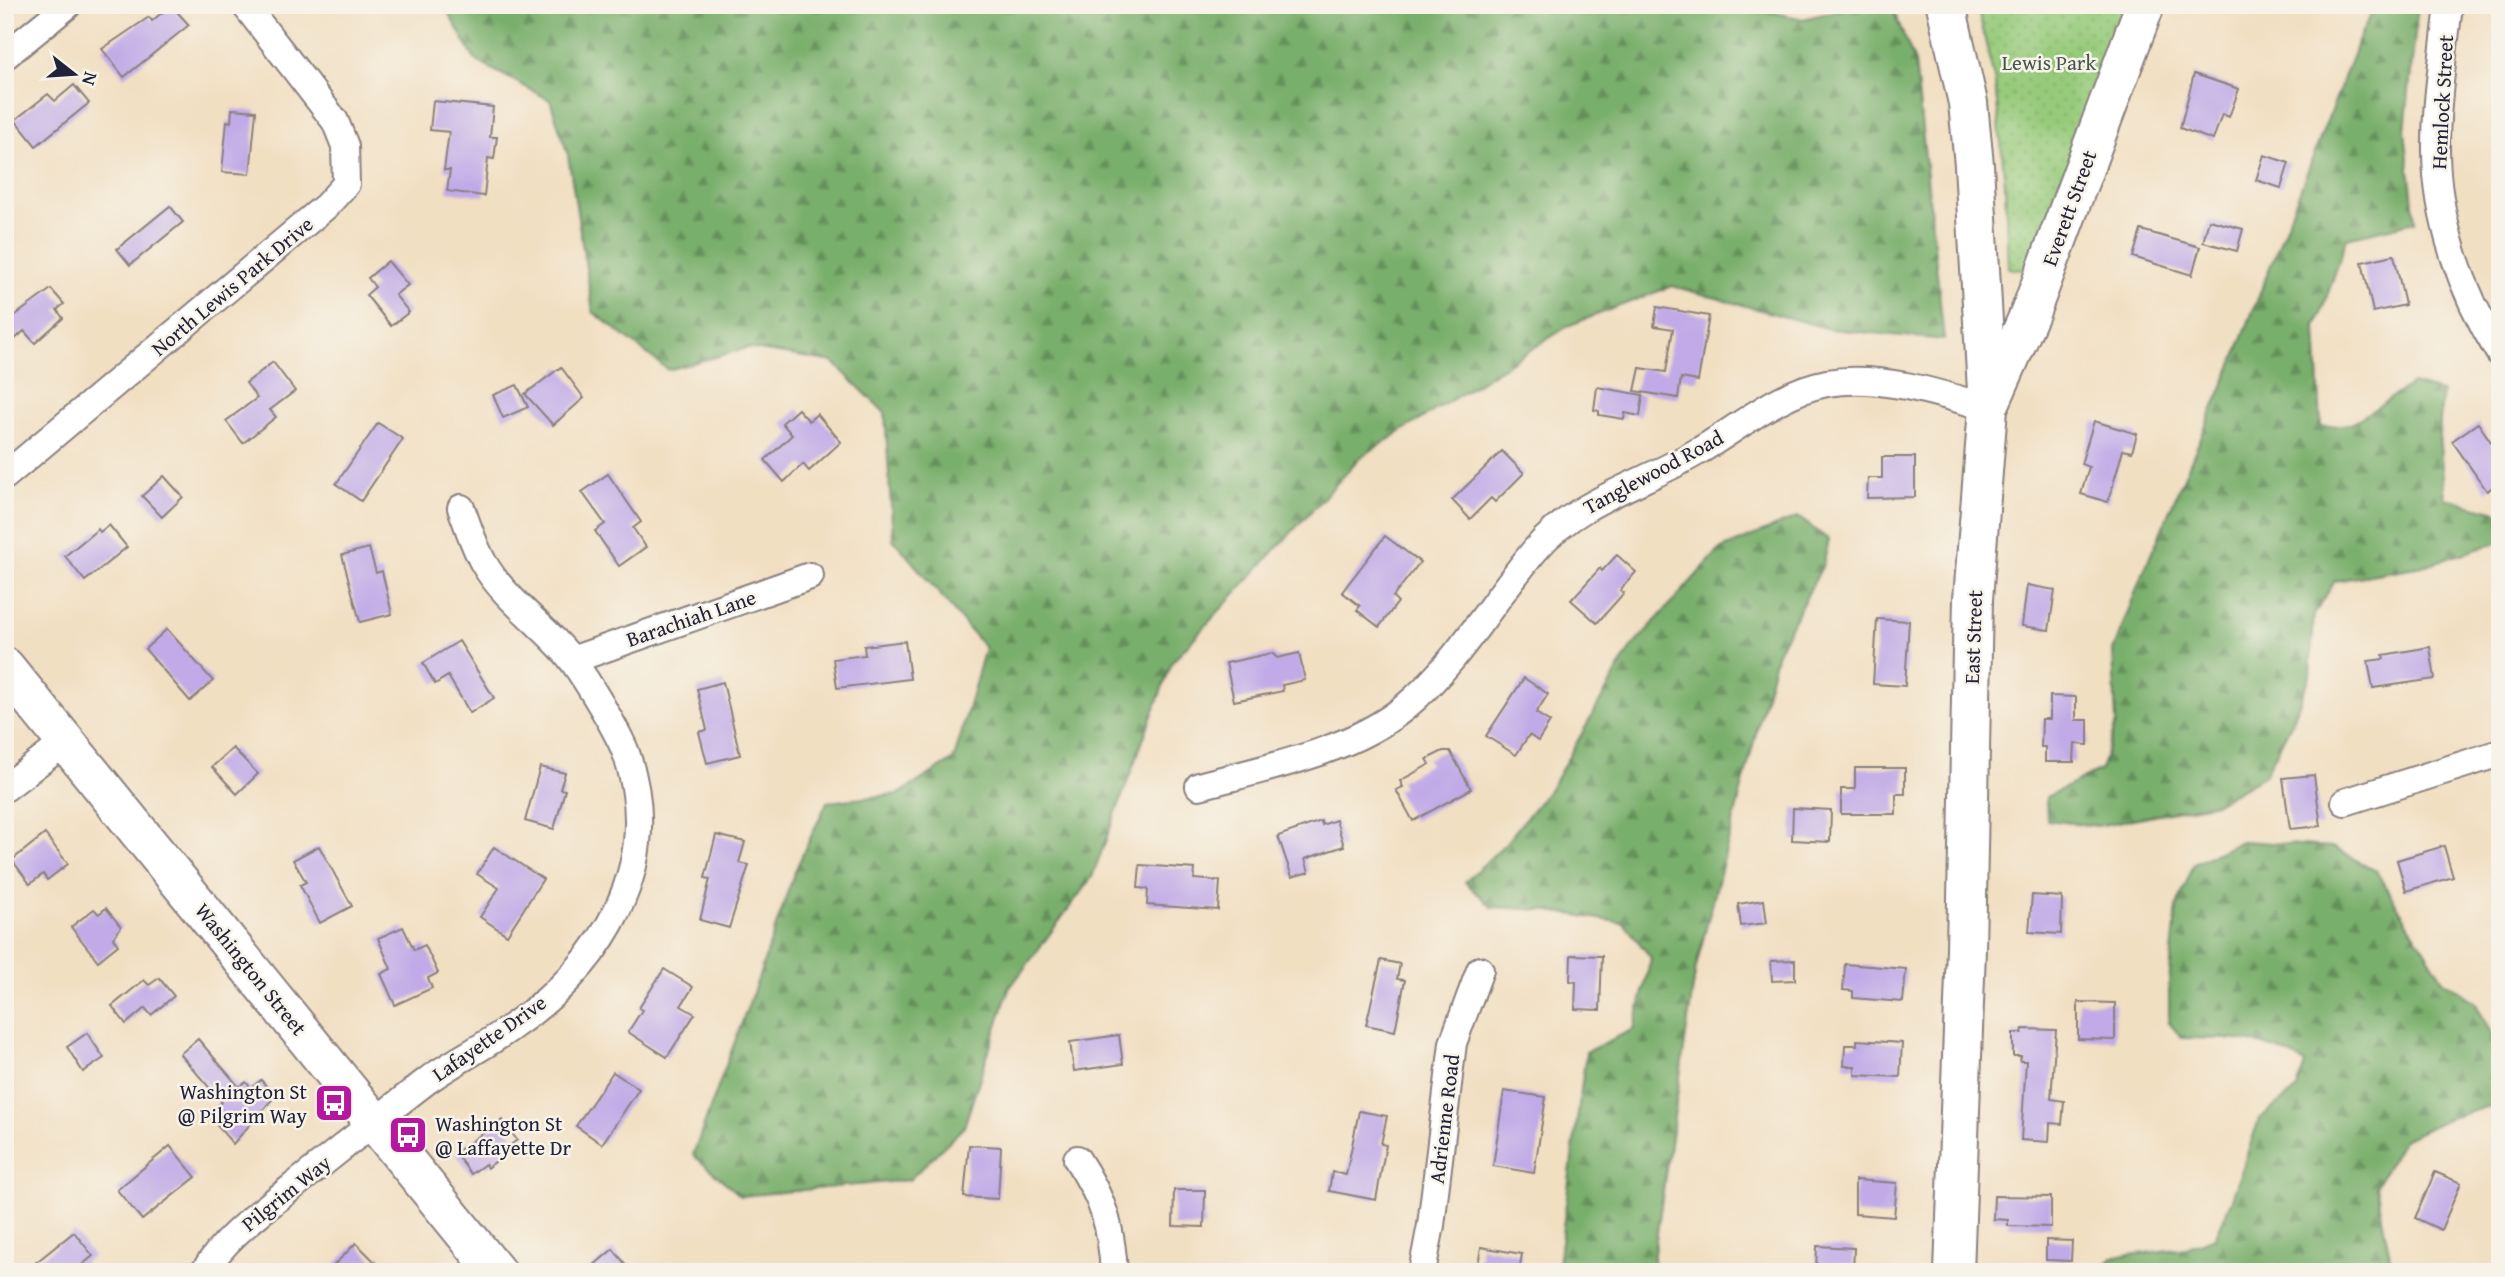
<svg xmlns="http://www.w3.org/2000/svg" width="2505" height="1277" viewBox="0 0 2505 1277" font-family="'Gentium Book Plus',serif">
<style>
.forest{fill:url(#forest-firs);stroke:#4e6854;stroke-width:2}
.park{fill:url(#park-dots);stroke:#5c765c;stroke-width:2}
.building{fill:#c1aae7}
.lines{fill:none;stroke-linecap:round;stroke-linejoin:round}
.street-casing{stroke:#8a807e;stroke-width:30}
.secondary-casing{stroke:#8a807e;stroke-width:42}
.street{stroke:#fff;stroke-width:26}
.secondary{stroke:#fff;stroke-width:38}
.labels{text-anchor:middle;dominant-baseline:central;stroke-width:5;stroke-linejoin:round;paint-order:stroke}
.park-label{font-size:21px;fill:#45554e;stroke:#f7f3e8}
.street-label{font-size:21px;fill:#22223b;stroke:#f7f3e8}
.poi-label{font-size:21px;fill:#22223b;stroke:#f7f3e8;text-anchor:end}
</style>
<defs>
<pattern id="forest-firs" width="22" height="20" patternUnits="userSpaceOnUse" patternTransform="scale(1.75)"><rect width="22" height="20" fill="#79af6c"/><path d="M5 1l3.5 6h-7zM16 11l3.5 6h-7z" fill="#638e5a"/></pattern>
<pattern id="park-dots" width="8" height="8" patternUnits="userSpaceOnUse" patternTransform="scale(1.75)"><rect width="8" height="8" fill="#97cb7c"/><path d="M2 2h.1M6 6h.1" fill="none" stroke="#82ae6c" stroke-width="1.8" stroke-linecap="round"/></pattern>
</defs>
<rect width="100%" height="100%" fill="#f7f3e8"/>
<filter id="ink" filterUnits="userSpaceOnUse"><feTurbulence type="fractalNoise" baseFrequency=".0143" numOctaves="2"/><feDisplacementMap in="SourceGraphic" scale="14" xChannelSelector="R" yChannelSelector="G"/><feConvolveMatrix kernelMatrix="1 2 1 2 8 2 1 2 1" color-interpolation-filters="sRGB"/></filter>
<filter id="wash" filterUnits="userSpaceOnUse"><feTurbulence type="fractalNoise" baseFrequency=".00686" numOctaves="4" result="noise"/><feDisplacementMap in="SourceGraphic" scale="28" xChannelSelector="R" yChannelSelector="G"/><feGaussianBlur stdDeviation="1.57" result="paint"/><feColorMatrix in="noise" values="0 0 0 0 0 0 0 0 0 0 0 0 0 0 0 0 0 1.4 0 .05"/><feComposite in="paint" operator="in"/></filter>
<g filter="url(#wash)">
<rect width="100%" height="100%" fill="#f1dfc2"/>
<g class="forest">
<polygon points="444,5 1740,5 1803,19 1859,5 1891,5 1915,62 1944,340 1830,329 1672,286 1570,325 1361,457 1172,662 1092,877 1009,989 964,1127 909,1180 741,1196 693,1155 758,979 794,873 827,802 899,794 954,759 985,648 893,539 885,413 833,362 747,348 668,370 593,312 568,155 550,100 475,60"/>
<polygon points="2376,5 2418,5 2405,130 2415,222 2347,238 2316,328 2321,427 2351,424 2412,384 2442,392 2439,436 2445,498 2500,513 2500,542 2423,566 2335,581 2314,615 2310,676 2292,722 2265,775 2216,803 2097,826 2047,820 2046,797 2101,770 2116,723 2113,651 2140,580 2231,367 2361,34"/>
<polygon points="1798,517 1829,540 1823,565 1777,652 1696,967 1653,1260 1654,1272 1557,1272 1586,1052 1634,1029 1651,958 1624,923 1544,910 1492,907 1465,882 1505,844 1552,786 1630,649 1719,550"/>
<path d="M2241,841L2332,847L2376,871L2443,980L2475,1002L2492,1035L2497,1104L2447,1119L2403,1140L2376,1186L2393,1272H2099L2113,1257L2186,1248L2215,1237L2231,1202L2259,1119L2297,1089L2305,1063C2263,1038 2230,1038 2182,1038L2169,1023V982L2177,906L2194,864Z"/>
</g>
<polygon class="park" points="1977,5 2131,5 2029,271 2008,268 2005,183 1995,83"/>
<g id="blocks">
<g class="building">
<polygon points="171,5 189,25 124,77 102,49 149,17 152,21"/>
<polygon points="2194,74 2239,89 2229,117 2222,114 2213,140 2180,128"/>
<polygon points="74,85 89,103 36,146 15,120 48,94 55,101"/>
<polygon points="433,101 493,107 490,137 497,137 494,159 488,158 484,196 447,191 450,170 444,170 449,132 430,130"/>
<polygon points="232,109 256,111 250,174 222,172 227,121 231,122"/>
<polygon points="2264,155 2289,163 2281,188 2256,180"/>
<polygon points="170,206 183,222 130,265 117,249"/>
<polygon points="2209,220 2243,229 2237,251 2203,242"/>
<polygon points="2141,230 2200,247 2192,275 2133,257"/>
<polygon points="2394,255 2405,305 2373,312 2362,262"/>
<polygon points="388,261 408,285 395,295 409,312 391,326 366,295 375,287 368,278"/>
<polygon points="51,289 64,304 57,310 63,318 35,343 24,331 14,340 5,330 5,323"/>
<polygon points="1657,307 1709,316 1698,381 1681,378 1678,398 1635,391 1640,368 1666,372 1673,329 1654,326"/>
<polygon points="273,362 295,391 270,410 276,417 243,443 226,421 257,398 246,383"/>
<polygon points="561,367 584,398 553,425 525,394"/>
<polygon points="517,385 528,407 503,418 493,395"/>
<polygon points="1597,387 1643,395 1640,416 1625,413 1624,419 1599,415 1599,411 1594,410"/>
<polygon points="798,409 809,421 817,414 841,442 809,471 803,464 784,482 765,460 792,435 782,423"/>
<polygon points="2094,421 2137,434 2132,452 2123,450 2108,502 2081,494 2089,467 2081,464"/>
<polygon points="378,423 403,439 361,501 336,484"/>
<polygon points="2478,423 2500,455 2500,482 2487,491 2452,441"/>
<polygon points="1502,451 1524,473 1495,502 1491,498 1470,519 1452,500"/>
<polygon points="1882,457 1915,457 1915,497 1867,498 1868,478 1882,478"/>
<polygon points="608,474 641,522 633,528 646,547 619,566 595,531 605,524 582,492"/>
<polygon points="164,476 183,497 162,517 142,496"/>
<polygon points="109,525 127,547 85,581 65,556 98,529 100,532"/>
<polygon points="1385,536 1420,562 1393,597 1398,602 1379,627 1357,610 1360,606 1342,592"/>
<polygon points="369,548 376,573 382,571 392,614 360,622 342,555"/>
<polygon points="1617,555 1636,572 1620,590 1624,593 1597,623 1571,600 1600,568 1602,571"/>
<polygon points="2027,585 2055,590 2049,630 2022,626"/>
<polygon points="1877,619 1909,621 1905,686 1873,684"/>
<polygon points="167,629 213,681 190,701 145,649"/>
<polygon points="459,641 494,698 470,713 448,676 435,684 423,663"/>
<polygon points="905,641 910,679 837,688 833,659 865,655 864,646"/>
<polygon points="2430,647 2435,679 2373,688 2368,661 2384,659 2383,655"/>
<polygon points="1272,653 1277,658 1299,653 1305,680 1282,685 1283,691 1234,701 1226,663"/>
<polygon points="1524,678 1548,694 1536,713 1550,722 1538,741 1529,735 1516,755 1486,736"/>
<polygon points="723,682 740,755 707,763 699,732 707,730 697,689"/>
<polygon points="2050,696 2076,697 2076,720 2088,720 2088,745 2075,744 2074,762 2045,762 2045,747 2041,747 2042,719 2050,719"/>
<polygon points="233,748 258,774 237,794 212,767"/>
<polygon points="1443,751 1450,751 1471,789 1413,821 1396,790 1403,787 1400,781 1430,764 1427,759"/>
<polygon points="540,767 565,773 560,789 565,790 554,829 525,821"/>
<polygon points="1855,768 1905,768 1905,794 1896,794 1896,814 1841,814 1841,789 1855,789"/>
<polygon points="2314,775 2321,826 2290,829 2283,778"/>
<polygon points="1793,808 1831,810 1830,842 1792,840"/>
<polygon points="1336,820 1344,846 1305,859 1309,872 1292,877 1278,836 1321,821 1322,825"/>
<polygon points="45,834 68,864 47,880 43,874 30,884 12,860"/>
<polygon points="716,835 745,842 739,863 749,865 729,928 700,920 710,879 705,878"/>
<polygon points="319,846 352,906 320,923 300,885 306,882 293,860"/>
<polygon points="2444,846 2453,877 2406,891 2397,860"/>
<polygon points="494,847 543,879 507,935 480,917 499,888 477,874"/>
<polygon points="1140,865 1195,869 1194,879 1220,881 1218,910 1147,905 1148,889 1138,888"/>
<polygon points="2032,895 2062,897 2061,934 2029,932"/>
<polygon points="1764,900 1767,923 1741,926 1738,904"/>
<polygon points="106,908 121,927 113,938 118,945 98,961 71,927 94,909 99,914"/>
<polygon points="403,927 414,950 425,945 438,973 428,978 432,988 395,1005 381,974 391,969 378,938"/>
<polygon points="1571,955 1602,956 1600,1010 1575,1009 1576,982 1570,981"/>
<polygon points="1381,960 1400,964 1397,979 1405,980 1395,1031 1366,1025"/>
<polygon points="1795,960 1795,980 1772,981 1771,961"/>
<polygon points="1845,964 1906,969 1903,1002 1853,998 1853,991 1843,990"/>
<polygon points="664,969 693,987 681,1006 695,1014 667,1057 628,1032 642,1010 639,1008"/>
<polygon points="159,978 174,996 151,1015 145,1008 126,1024 112,1006 144,980 149,985"/>
<polygon points="2078,1002 2115,1003 2115,1040 2078,1039"/>
<polygon points="2023,1029 2056,1030 2051,1099 2064,1101 2062,1124 2050,1123 2049,1142 2021,1140 2026,1061 2020,1061 2021,1056 2013,1056 2013,1033 2022,1033"/>
<polygon points="87,1033 104,1058 83,1072 67,1047"/>
<polygon points="1119,1035 1123,1064 1074,1071 1070,1042"/>
<polygon points="198,1039 239,1087 246,1082 251,1088 261,1080 275,1096 233,1144 207,1114 222,1102 180,1054"/>
<polygon points="1857,1040 1902,1043 1900,1077 1855,1075 1855,1066 1844,1066 1845,1045 1857,1045"/>
<polygon points="613,1072 639,1089 602,1144 576,1126"/>
<polygon points="1504,1091 1546,1097 1534,1173 1493,1166"/>
<polygon points="1359,1111 1387,1116 1381,1144 1386,1145 1376,1200 1329,1191 1332,1172 1346,1175"/>
<polygon points="502,1120 517,1140 502,1152 504,1155 487,1168 485,1164 471,1174 455,1153"/>
<polygon points="969,1145 1001,1147 998,1199 964,1197"/>
<polygon points="170,1146 196,1177 142,1220 117,1190"/>
<polygon points="2435,1172 2461,1183 2441,1230 2415,1218"/>
<polygon points="1855,1180 1897,1183 1894,1217 1855,1214"/>
<polygon points="1174,1190 1205,1190 1204,1227 1173,1226"/>
<polygon points="1994,1196 2051,1197 2051,1227 2008,1226 2008,1220 1993,1219"/>
<polygon points="74,1232 93,1256 73,1272 24,1272"/>
<polygon points="2046,1240 2072,1241 2071,1261 2046,1260"/>
<polygon points="356,1243 385,1272 327,1272"/>
<polygon points="1817,1246 1854,1248 1853,1272 1816,1272"/>
<polygon points="1481,1247 1522,1254 1519,1272 1477,1272"/>
<polygon points="613,1249 632,1272 586,1272"/>
</g>
</g>
</g>
<g filter="url(#ink)">
<use href="#blocks" fill-opacity="0" stroke="#8a807e" stroke-width="2"/>
<g class="lines">
<g class="street-casing">
<g id="street">
<path d="M2449,5C2444,51 2436,99 2436,145C2435,218 2462,293 2500,354"/>
<polyline points="5,56 68,5"/>
<polyline points="5,476 326,206 346,184 345,146 335,121 245,5"/>
<polyline points="572,660 810,576"/>
<path d="M1199,786C1265,768 1350,752 1404,708C1458,663 1491,602 1536,549C1579,499 1642,485 1697,452C1739,428 1778,392 1827,383C1879,374 1939,393 1988,408"/>
<polyline points="5,788 66,742"/>
<polyline points="2345,802 2500,753"/>
<path d="M1077,1159C1103,1199 1111,1224 1114,1272"/>
<path d="M204,1272C225,1237 260,1213 291,1188C337,1152 382,1115 428,1080C455,1061 486,1046 513,1026C603,964 664,866 627,756C620,734 586,679 572,660C545,625 505,601 483,562C474,546 468,526 461,508"/>
<polyline points="1422,1272 1431,1225 1453,1043 1480,970"/>
</g>
</g>
<g class="secondary-casing">
<g id="secondary">
<polyline points="1946,5 1968,103 1974,165 1988,408 1973,599 1966,949 1954,1272"/>
<polyline points="1991,401 2030,313 2145,5"/>
<polyline points="5,667 496,1272"/>
</g>
</g>
<use href="#street" class="street"/>
<use href="#secondary" class="secondary"/>
</g>
</g>
<defs>
<g id="bus-square" transform="scale(2.0125)"><rect x="-9" y="-9" width="18" height="18" rx="4" fill="#b5179e" stroke="#f7f3e8"/><path d="M-5-6H5V4H4V6H2V4H-2V6H-4V4H-5ZM-3.5-4V0h7V-4ZM-3.5 1.2v1.5H-2V1.2ZM2 1.2v1.5H3.5V1.2Z" fill="#fff"/></g>
</defs>
<g fill-rule="evenodd">
<use href="#bus-square" x="334" y="1103"/>
<use href="#bus-square" x="408" y="1135"/>
</g>
<g class="labels">
<g class="park-label">
<text x="2049" y="62">Lewis Park</text>
</g>
<g class="street-label">
<text transform="translate(2442 102) rotate(-87)">Hemlock Street</text>
<text transform="translate(2069 208) rotate(-70)">Everett Street</text>
<text transform="translate(232 286) rotate(-40)">North Lewis Park Drive</text>
<text transform="translate(1653 472) rotate(-28)">Tanglewood Road</text>
<text transform="translate(691 618) rotate(-19)">Barachiah Lane</text>
<text transform="translate(1973 637) rotate(-88)">East Street</text>
<text transform="translate(251 969) rotate(51)">Washington Street</text>
<text transform="translate(489 1038) rotate(-35)">Lafayette Drive</text>
<text transform="translate(1444 1119) rotate(-83)">Adrienne Road</text>
<text transform="translate(286 1193) rotate(-39)">Pilgrim Way</text>
</g>
<g class="poi-label">
<text x="307" y="1091">Washington St<tspan x="307" dy="24">@ Pilgrim Way</tspan></text>
<text x="435" y="1123" text-anchor="start">Washington St<tspan x="435" dy="24">@ Laffayette Dr</tspan></text>
</g>
</g>
<rect width="2505" height="1277" fill="none" stroke="#f7f3e8" stroke-width="28"/>
<g transform="translate(74 74) rotate(107)" stroke="#f7f3e8" stroke-width="5" paint-order="stroke">
<path d="M0-5L12 26L0 18L-12 26Z" fill="#22223b"/>
<text y="-10" font-size="19" font-weight="bold" text-anchor="middle" fill="#22223b">N</text>
</g>
</svg>
